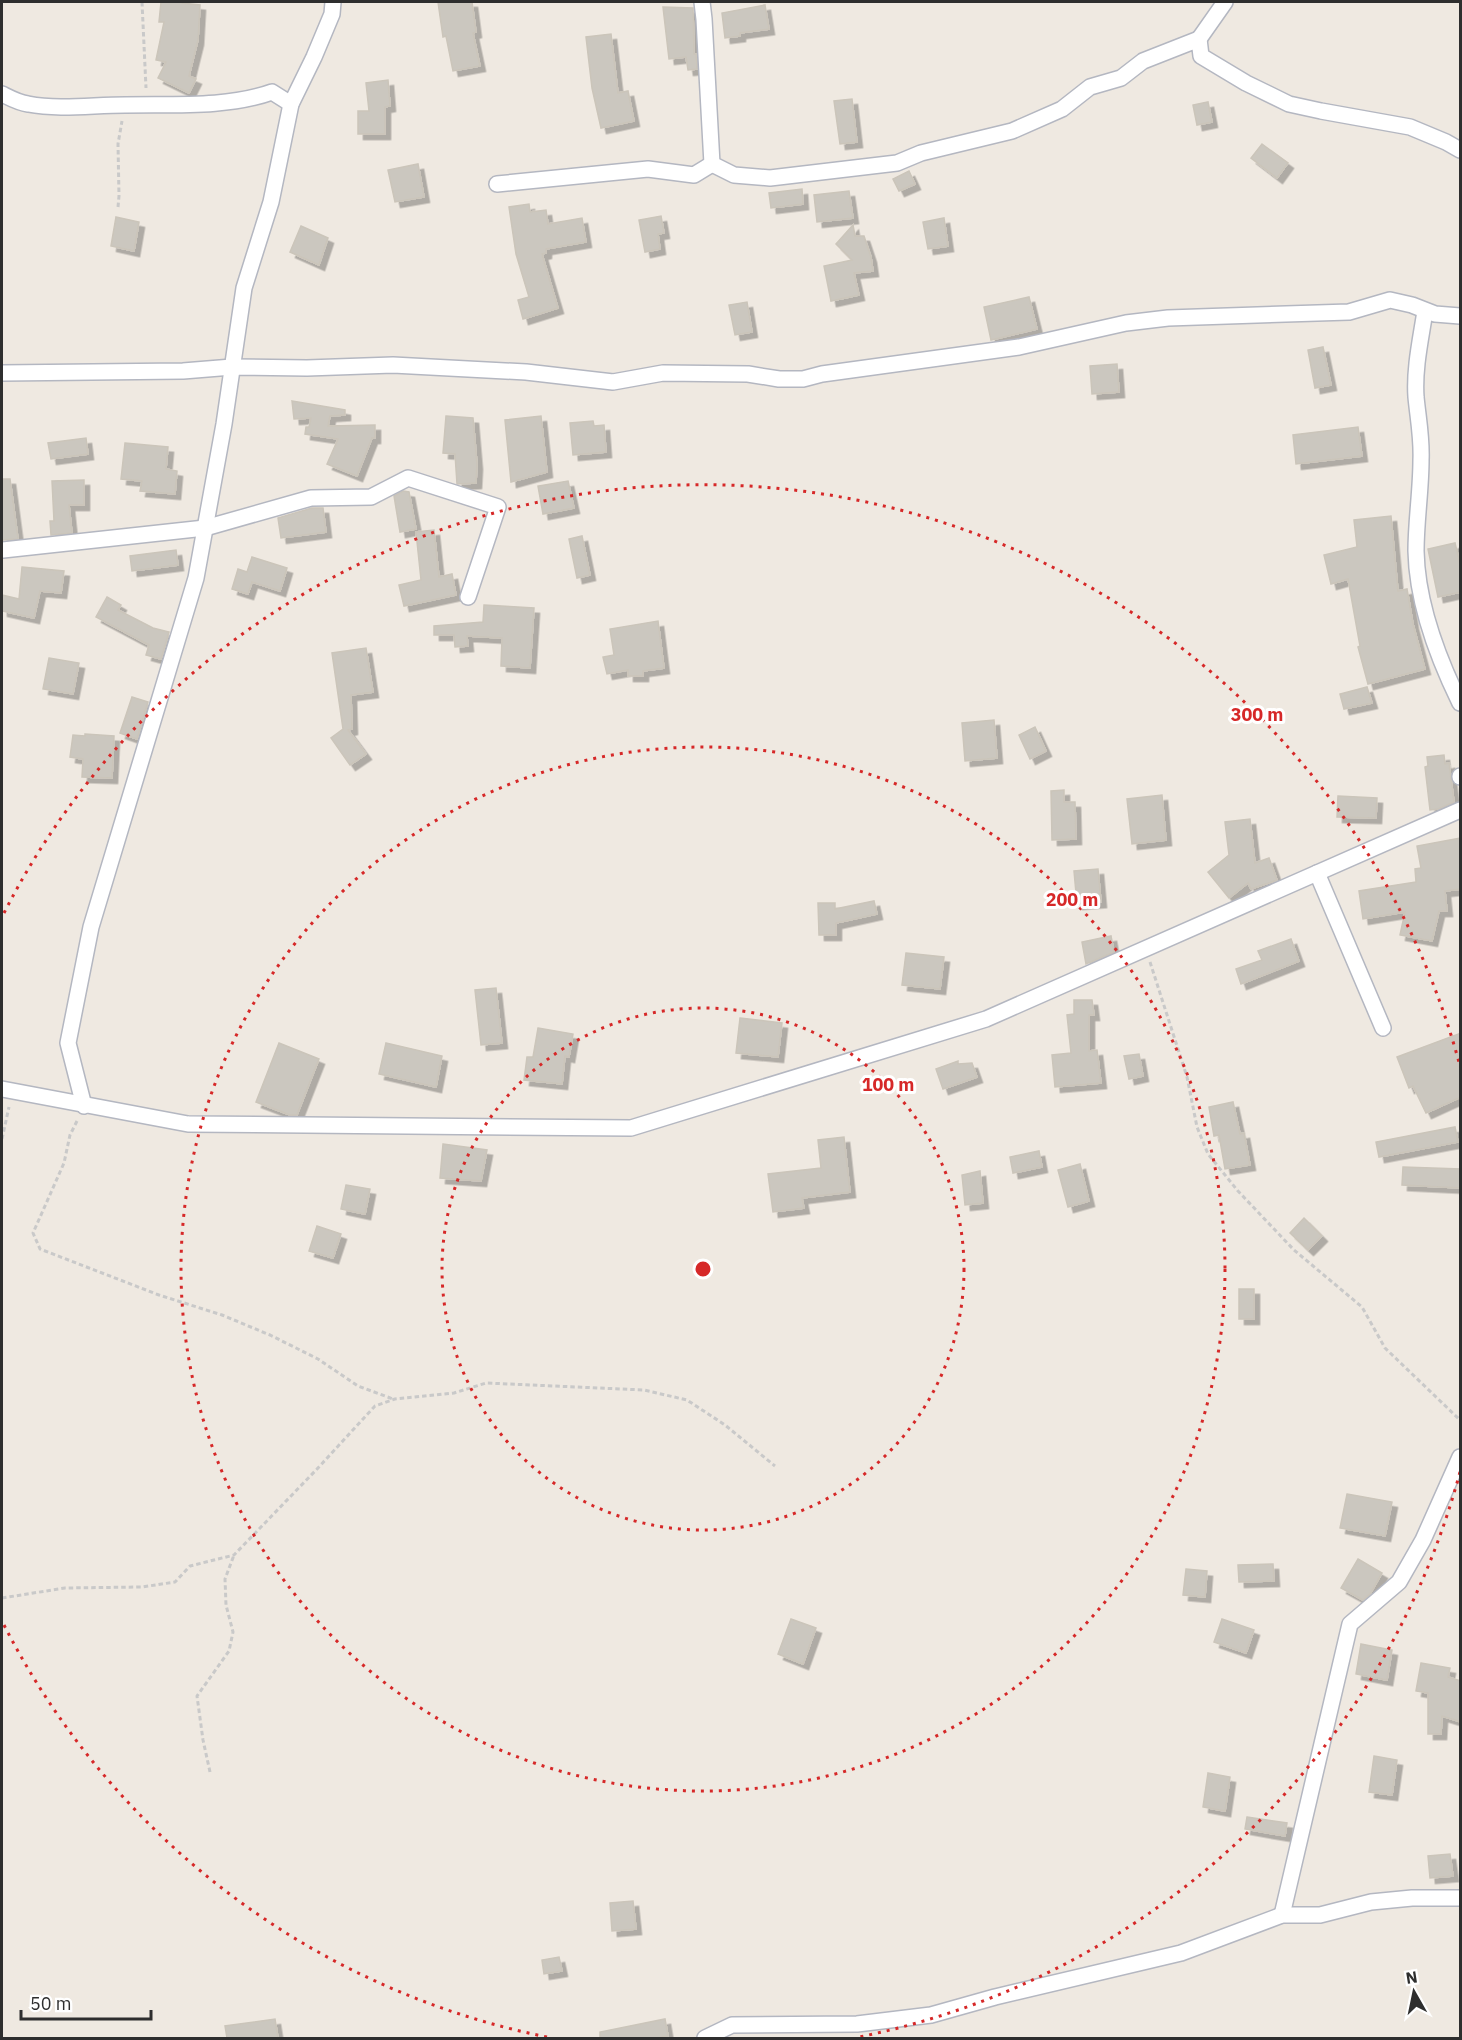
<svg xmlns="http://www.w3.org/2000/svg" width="1462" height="2040" viewBox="0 0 1462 2040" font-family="'IBM Plex Sans',sans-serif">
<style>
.building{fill:#cbc7bf;stroke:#cbc5ba;stroke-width:1.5;filter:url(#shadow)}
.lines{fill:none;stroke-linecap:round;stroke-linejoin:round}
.minor-casing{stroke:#b4b7c1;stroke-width:18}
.path{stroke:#c9c9c9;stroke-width:3;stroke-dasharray:4.5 3;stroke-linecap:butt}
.minor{stroke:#fff;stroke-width:15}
.ring{fill:none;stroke:#d62828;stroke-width:3;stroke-dasharray:3 6}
.centre{fill:#d62828;stroke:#fff;stroke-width:3}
.ring-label{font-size:18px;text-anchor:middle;font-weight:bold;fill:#d62828;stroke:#fff;stroke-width:6;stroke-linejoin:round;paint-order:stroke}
</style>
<defs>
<filter id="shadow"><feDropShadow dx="5.5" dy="5.5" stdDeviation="0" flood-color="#0004"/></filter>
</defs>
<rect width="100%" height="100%" fill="#efe9e1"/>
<g class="building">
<polygon points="161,2 182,2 182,3 200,5 198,40 189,76 196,79 189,93 158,78 166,62 156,60 164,22 159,22"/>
<polygon points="438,2 472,2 476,32 473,33 480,66 453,71 446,36 443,37"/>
<polygon points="765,5 769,29 740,33 740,36 725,38 722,13"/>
<polygon points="663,7 693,8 694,54 696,54 697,69 688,70 686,57 669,59"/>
<polygon points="611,34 618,93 628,91 634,121 601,128 592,88 586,37"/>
<polygon points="388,80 390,106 385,107 385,134 358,134 358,111 369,111 366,83"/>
<polygon points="852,99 857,142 840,144 834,101"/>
<polygon points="1208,102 1212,122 1197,125 1193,105"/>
<polygon points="1262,144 1288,163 1277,178 1251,158"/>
<polygon points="418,164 424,197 395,202 388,170"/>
<polygon points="909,171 915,184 899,191 893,179"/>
<polygon points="802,189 803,204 771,208 769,193"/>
<polygon points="849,191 853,218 817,222 814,195"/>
<polygon points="529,204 530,212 546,210 548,224 582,218 586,242 546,249 546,253 542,254 558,308 523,319 518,300 529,297 516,254 509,207"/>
<polygon points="661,216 664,233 658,234 660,249 645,252 639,220"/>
<polygon points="116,217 139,222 134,251 111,246"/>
<polygon points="944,218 948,246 928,249 923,222"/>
<polygon points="853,225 855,236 864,236 871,257 873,271 854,273 859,295 831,301 824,266 852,260 836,244"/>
<polygon points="301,226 328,238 319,265 290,252"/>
<polygon points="1029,297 1037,329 991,340 984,307"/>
<polygon points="747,302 752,332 735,335 729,305"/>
<polygon points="1323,347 1331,385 1315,388 1308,350"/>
<polygon points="1117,364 1119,392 1092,394 1090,366"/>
<polygon points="292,401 345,410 345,415 330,416 328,426 375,425 375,438 372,438 357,476 327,464 338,439 305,434 306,427 309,427 311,418 294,419"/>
<polygon points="446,416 473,418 477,464 476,483 457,484 455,454 443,453"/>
<polygon points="541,416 547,472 511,482 505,420"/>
<polygon points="593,421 594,426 604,425 606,452 573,455 570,423"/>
<polygon points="1358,427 1362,456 1296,464 1293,435"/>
<polygon points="86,438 88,454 51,459 48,443"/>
<polygon points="125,443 168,447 166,469 177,471 175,494 140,491 142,481 121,479"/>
<polygon points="2,479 10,479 18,539 2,540"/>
<polygon points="84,480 84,505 69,505 72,533 51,535 50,521 54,521 52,481"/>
<polygon points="568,481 574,508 543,514 538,486"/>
<polygon points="403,491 409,492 416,529 400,532 394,496"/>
<polygon points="312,508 323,508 326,532 281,538 278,518"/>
<polygon points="1391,516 1398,591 1407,589 1413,624 1425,669 1368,684 1358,647 1360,646 1348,579 1331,584 1324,555 1357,547 1354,520"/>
<polygon points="434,530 439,577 452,574 456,595 404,606 399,585 421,580 416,532"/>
<polygon points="582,536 590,575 577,578 569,539"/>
<polygon points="1455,543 1461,568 1461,592 1438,597 1428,549"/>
<polygon points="176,550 178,565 132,571 130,556"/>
<polygon points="252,557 287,568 280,591 252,582 248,594 232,589 238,569 247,572"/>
<polygon points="22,567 64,571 61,593 40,591 34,618 2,611 2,595 19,599"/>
<polygon points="107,597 121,605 118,610 153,628 169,632 161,659 146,655 149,645 96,617"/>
<polygon points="484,605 534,608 530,668 501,666 502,638 467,636 468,646 455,647 454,635 434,635 434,626 483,622"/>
<polygon points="658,621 664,668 643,671 643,676 628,676 628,670 607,674 603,657 614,655 610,629"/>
<polygon points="366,648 373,692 351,695 352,729 348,730 366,754 350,765 331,738 343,729 332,653"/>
<polygon points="49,658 79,663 73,694 43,689"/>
<polygon points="1367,687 1372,703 1344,709 1340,694"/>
<polygon points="132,697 148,702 137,739 120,733"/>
<polygon points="994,720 997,758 965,761 962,723"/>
<polygon points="1035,727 1046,751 1030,759 1019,735"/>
<polygon points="85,734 114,736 112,778 82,777 83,759 70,757 73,735 85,736"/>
<polygon points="1444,755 1445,764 1449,763 1454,802 1438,809 1430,810 1425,767 1428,766 1427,757"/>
<polygon points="1064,790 1064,802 1075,802 1076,839 1052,840 1051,791"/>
<polygon points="1162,795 1166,840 1132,844 1127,799"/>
<polygon points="1338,796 1377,798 1376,818 1337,817"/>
<polygon points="1250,819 1255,863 1269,858 1277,880 1251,889 1248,883 1229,898 1208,872 1229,855 1225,822"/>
<polygon points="1461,838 1461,889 1445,891 1447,911 1439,911 1432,941 1400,935 1405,912 1363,919 1359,891 1416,882 1415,869 1421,868 1417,846"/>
<polygon points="1098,869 1101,902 1077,904 1074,871"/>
<polygon points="874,901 877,914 836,923 836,935 819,935 818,903 835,903 835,909"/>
<polygon points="1111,936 1114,952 1086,964 1082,942"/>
<polygon points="1291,939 1299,961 1241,984 1236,969 1262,960 1258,951"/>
<polygon points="906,953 944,957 940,989 902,985"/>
<polygon points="496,988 502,1043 481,1045 475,990"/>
<polygon points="1074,1000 1092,1000 1094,1015 1089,1015 1089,1051 1097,1050 1101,1083 1055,1087 1052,1055 1071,1053 1067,1015 1074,1014"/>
<polygon points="740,1018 782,1023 778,1057 736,1053"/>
<polygon points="538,1028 573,1034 569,1057 565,1056 562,1084 524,1080 527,1057 533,1057"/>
<polygon points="1461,1033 1461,1097 1426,1113 1413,1086 1409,1088 1397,1057"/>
<polygon points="279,1043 319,1059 297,1115 290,1115 256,1102"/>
<polygon points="386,1043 442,1056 436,1087 379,1074"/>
<polygon points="1139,1054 1143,1076 1129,1079 1124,1056"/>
<polygon points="958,1061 958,1064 972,1063 977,1077 943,1089 936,1069"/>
<polygon points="1233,1102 1240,1134 1244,1133 1250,1165 1225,1169 1219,1135 1214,1136 1209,1107"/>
<polygon points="1455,1127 1458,1142 1379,1157 1376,1142"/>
<polygon points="844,1137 850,1192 802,1198 804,1208 773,1212 768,1174 821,1168 818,1140"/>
<polygon points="443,1144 487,1150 481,1181 440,1178"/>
<polygon points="1039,1151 1042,1167 1013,1173 1010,1157"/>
<polygon points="1080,1164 1089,1201 1068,1207 1058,1170"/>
<polygon points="1403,1167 1461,1169 1461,1188 1402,1185"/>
<polygon points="980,1171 983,1203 965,1205 962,1175"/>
<polygon points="346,1185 370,1189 365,1214 341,1209"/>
<polygon points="1304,1218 1322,1236 1308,1250 1290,1233"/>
<polygon points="317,1226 341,1234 333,1258 309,1251"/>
<rect x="1239" y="1289" width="15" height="30"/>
<polygon points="1347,1494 1392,1502 1385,1536 1340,1528"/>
<polygon points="1358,1559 1382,1573 1370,1594 1363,1600 1341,1588"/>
<polygon points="1273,1564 1274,1581 1239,1582 1238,1565"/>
<polygon points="1186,1569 1207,1571 1205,1597 1183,1595"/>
<polygon points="791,1619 816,1628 803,1664 778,1654"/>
<polygon points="1222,1619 1254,1630 1246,1653 1214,1642"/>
<polygon points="1361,1644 1392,1650 1387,1680 1356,1674"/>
<polygon points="1421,1663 1450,1668 1448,1677 1461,1681 1461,1722 1442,1716 1441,1734 1428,1734 1428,1693 1416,1691"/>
<polygon points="1374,1756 1397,1760 1392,1795 1369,1792"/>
<polygon points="1208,1773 1230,1777 1225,1811 1203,1807"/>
<polygon points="1247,1817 1287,1823 1285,1836 1245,1829"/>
<polygon points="1450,1854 1453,1876 1430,1878 1428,1856"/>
<polygon points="633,1901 636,1929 612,1931 610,1903"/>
<polygon points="559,1957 562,1971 544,1974 542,1960"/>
<polygon points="275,2019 278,2038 227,2038 225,2026"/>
<polygon points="665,2019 668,2036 655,2038 600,2038 600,2032"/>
</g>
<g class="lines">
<g class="minor-casing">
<g id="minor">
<polyline points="702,2 704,19 712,164 734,175 770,178 897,163 921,153 1012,131 1062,109 1090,87 1121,78 1143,61 1199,39 1201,56 1246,83 1289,104 1321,111 1410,127 1446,142 1460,150"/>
<polyline points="1199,39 1225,2"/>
<path d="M2,94C10,98 19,103 28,104C60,110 92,105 125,105C172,104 228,108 272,92L291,104"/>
<polyline points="497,184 648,169 694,175 712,164"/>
<path d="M1425,311C1421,338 1414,368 1416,397C1418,418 1422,438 1421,460C1421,490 1416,521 1416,551C1417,603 1437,656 1460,703"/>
<polyline points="2,373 183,371 232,367 307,368 393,365 526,372 613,382 663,373 748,374 779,379 803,379 822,374 1019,347 1126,323 1168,318 1349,312 1390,300 1412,305 1435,314 1460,316"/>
<polyline points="3,550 205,528 311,498 371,497 408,478 498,507 468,597"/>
<polyline points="1460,776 1460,777"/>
<polyline points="1317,873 1383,1028"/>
<polyline points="2,1089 188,1124 631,1128 986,1019 1460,810"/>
<polyline points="84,1106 68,1043 91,927 196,578 224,424 244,288 271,202 291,104 314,57 332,14 333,2"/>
<polyline points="1282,1915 1350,1624 1399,1582 1423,1540 1460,1457"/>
<polyline points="705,2038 732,2025 857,2024 931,2015 995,1997 1181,1953 1282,1915 1320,1915 1371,1902 1412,1898 1460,1898"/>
</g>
</g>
<g class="path">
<polyline points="142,2 146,88"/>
<polyline points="118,207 119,196 118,144 122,121"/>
<polyline points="1150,962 1187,1077 1197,1127 1208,1154 1238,1191 1294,1250 1362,1307 1385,1348 1460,1420"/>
<polyline points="77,1121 70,1135 64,1163 33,1233 40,1249 159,1295 222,1315 270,1335 318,1359 358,1386 393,1399"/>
<polyline points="2,1139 9,1107"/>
<polyline points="2,1598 65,1588 142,1587 175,1582 190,1566 234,1555 317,1469 375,1406 395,1399 454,1393 486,1383 644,1390 687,1400 725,1425 775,1466"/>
<polyline points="210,1772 203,1740 197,1696 229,1651 233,1632 226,1605 225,1579 234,1555"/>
</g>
<use href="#minor" class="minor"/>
</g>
<g class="ring">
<circle cx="703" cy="1269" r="261"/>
<circle cx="703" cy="1269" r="522"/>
<path d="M1460 1472A784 784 0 0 1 859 2037M547 2037A784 784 0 0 1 4 1625M4 913A784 784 0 0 1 1460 1066"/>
</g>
<circle cx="703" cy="1269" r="9" class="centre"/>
<g class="ring-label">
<text x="1257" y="721">300 m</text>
<text x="1072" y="906">200 m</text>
<text x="888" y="1091">100 m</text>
</g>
<rect width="1462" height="2040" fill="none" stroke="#2e2e2e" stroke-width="6"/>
<g transform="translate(1414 1992) rotate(351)" stroke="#ffffff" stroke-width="4.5" paint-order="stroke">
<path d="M0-4.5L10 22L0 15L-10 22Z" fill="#2e2e2e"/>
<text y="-9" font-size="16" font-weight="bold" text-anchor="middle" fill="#2e2e2e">N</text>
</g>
<path d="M21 2010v9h130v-9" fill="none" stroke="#2e2e2e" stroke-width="3"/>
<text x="30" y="2010" font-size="18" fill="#2e2e2e" stroke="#ffffff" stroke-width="4.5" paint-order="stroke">50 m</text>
</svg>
